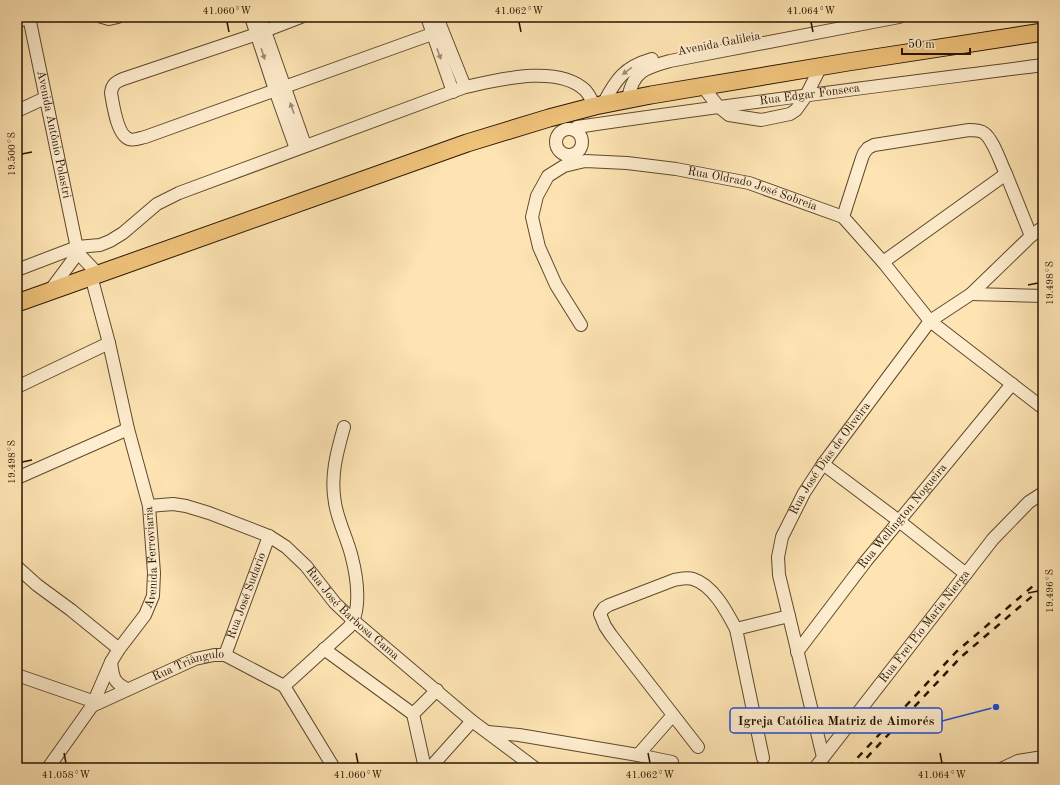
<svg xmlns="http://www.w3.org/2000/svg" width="1060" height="785" viewBox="0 0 1060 785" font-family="'Old Standard TT',serif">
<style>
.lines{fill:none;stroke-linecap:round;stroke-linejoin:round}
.minor-casing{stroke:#5e492d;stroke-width:14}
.highway-casing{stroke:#281500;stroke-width:19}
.minor{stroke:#feedce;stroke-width:12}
.highway{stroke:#efc27a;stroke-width:17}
.rail{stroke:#281500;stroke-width:2.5;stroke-dasharray:7 7;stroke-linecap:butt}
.oneway{fill:#9e8c71}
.ticks{fill:none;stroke:#281500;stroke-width:1.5}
.labels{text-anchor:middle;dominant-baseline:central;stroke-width:4;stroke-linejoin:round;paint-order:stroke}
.street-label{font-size:12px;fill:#281500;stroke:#feedce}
.leader{fill:none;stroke:#1d4ed8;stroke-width:1.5}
.callout-dot{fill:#1d4ed8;stroke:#feedce;stroke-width:1.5}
.callout{fill:#feedce;stroke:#1d4ed8;stroke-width:1.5}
.callout-label{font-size:13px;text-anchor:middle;font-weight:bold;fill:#281500}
.neatline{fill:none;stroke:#281500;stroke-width:1.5}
.ticks-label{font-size:10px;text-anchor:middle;fill:#281500}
</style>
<rect width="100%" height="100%" fill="#fee4b3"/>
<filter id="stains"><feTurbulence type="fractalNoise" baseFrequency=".005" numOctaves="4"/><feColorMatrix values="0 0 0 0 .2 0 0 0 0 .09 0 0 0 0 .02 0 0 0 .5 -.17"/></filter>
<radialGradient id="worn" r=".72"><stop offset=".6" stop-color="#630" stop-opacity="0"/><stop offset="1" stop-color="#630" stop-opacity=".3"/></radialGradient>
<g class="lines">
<g class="minor-casing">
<g id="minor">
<path id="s1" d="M29,17L78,253"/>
<polyline points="102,17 109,19 118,17"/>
<polyline points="251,17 275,90 296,149"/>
<polyline points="260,17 305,145"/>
<path d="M301,17L257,34L123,79C116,82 112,84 111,93C113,104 117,135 129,139C134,141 140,138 145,137L432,34L442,31"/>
<polyline points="427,17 453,92"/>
<polyline points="437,17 465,87"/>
<polyline points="17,22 29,17"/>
<polyline points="703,87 718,106 729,115 761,120 790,114 796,110 806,96 820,68"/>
<path d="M628,99C633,71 645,68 670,61L899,17"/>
<path d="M603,104C616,79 624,67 652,59"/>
<polyline points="17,111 45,98"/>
<path id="s2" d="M577,127C732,104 887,85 1043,65"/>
<circle cx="569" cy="142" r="13"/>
<polyline points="1006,174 1031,236"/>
<path d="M843,217L862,158L864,153L868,148L874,145L969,130C974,130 980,130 984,133C993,139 1001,164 1006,174L883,262"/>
<polyline points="78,253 98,274"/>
<path d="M17,270L77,247L100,245L110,241L123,233L157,204L179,193L465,87C498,80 557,64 585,90C589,94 592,101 595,106"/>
<polyline points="49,292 78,253"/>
<polyline points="971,294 1043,296"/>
<path id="s3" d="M581,325L556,285L539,247L532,217L537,196L548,176L564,166L585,161L627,163L676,169L749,183L843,217L883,262L930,321L1043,408"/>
<polyline points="17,387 109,343"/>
<polyline points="823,464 899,521 966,574"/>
<polyline points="17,478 128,429"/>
<path id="s4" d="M149,506L173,504L186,506L209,513L269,536L286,547L306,566L335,603L354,621L472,721L535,768"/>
<polyline points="17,567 37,585 71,610 119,649"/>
<polyline points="736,629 789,616"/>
<polyline points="324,649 413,714 425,768"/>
<path id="s5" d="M797,652L866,561L1012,384"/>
<path id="s6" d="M225,655L269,536"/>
<path d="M111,662C113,677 113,682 127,689"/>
<polyline points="17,675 98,703"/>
<path d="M284,686L349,627C362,612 357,577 352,558C348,540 338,522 335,503C330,476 337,452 344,427"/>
<path id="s7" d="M92,706L195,659L214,655H225L284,686L334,768"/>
<polyline points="413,714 437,690"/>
<polyline points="488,732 519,735 638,755 673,715"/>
<path d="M698,747L611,635L605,626L600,614L604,608L609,605L674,580C680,579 687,577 693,579C713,585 727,612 736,629L763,758"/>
<polyline points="638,755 672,762"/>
<path id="s8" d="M823,757L779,575L778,557L782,537L804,493L823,464L930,321L971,294L1031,236L1043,227"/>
<path id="s9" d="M48,768L92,706L111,662L119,649L145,615L153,596L154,573L149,506L128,429L109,343L91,276"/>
<polyline points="430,768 472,721"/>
<path id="s10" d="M815,768L993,539L1029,502L1043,493"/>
<polyline points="1003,768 1018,761 1043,757"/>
</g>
</g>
<g class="highway-casing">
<polyline id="highway" points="17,303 467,143 549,118 595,106 651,95 848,62 1043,32"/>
</g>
<use href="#minor" class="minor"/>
<use href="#highway" class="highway"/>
<g class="rail">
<polyline points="848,768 956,652 1033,586 1043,580"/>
<polyline points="857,768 961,657 1037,592 1043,588"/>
</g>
</g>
<defs><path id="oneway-solid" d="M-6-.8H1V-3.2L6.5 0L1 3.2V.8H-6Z"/></defs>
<g class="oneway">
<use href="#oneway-solid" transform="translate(263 54) rotate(72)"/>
<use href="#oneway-solid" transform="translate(439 54) rotate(70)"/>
<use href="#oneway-solid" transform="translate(627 71) rotate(143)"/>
<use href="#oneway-solid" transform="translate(292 108) rotate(-109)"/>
</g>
<path class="ticks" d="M227,22L229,32M519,22L521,32M811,22L813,32M22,154L32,152M1028,285L1038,283M22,462L32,460M1028,593L1038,591M64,753L66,763M356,753L358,763M648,753L650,763M940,753L942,763"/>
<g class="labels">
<g class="street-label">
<text transform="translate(719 44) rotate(-11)">Avenida Galileia</text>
<text stroke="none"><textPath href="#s2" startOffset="235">Rua Edgar Fonseca</textPath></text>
<text stroke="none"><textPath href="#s1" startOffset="120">Avenida Antônio Polastri</textPath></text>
<text stroke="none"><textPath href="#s3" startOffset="375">Rua Oldrado José Sobreia</textPath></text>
<text stroke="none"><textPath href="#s8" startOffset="318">Rua José Dias de Oliveira</textPath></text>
<text stroke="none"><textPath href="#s5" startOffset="172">Rua Wellington Nogueira</textPath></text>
<text stroke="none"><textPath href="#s9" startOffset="241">Avenida Ferroviaria</textPath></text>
<text stroke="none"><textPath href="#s6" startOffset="63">Rua José Sudario</textPath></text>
<text stroke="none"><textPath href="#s4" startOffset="240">Rua José Barbosa Gama</textPath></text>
<text stroke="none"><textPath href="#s10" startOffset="179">Rua Frei Pio Maria Nierga</textPath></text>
<text stroke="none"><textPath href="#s7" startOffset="105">Rua Triângulo</textPath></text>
</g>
</g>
<path class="leader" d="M996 707L942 721"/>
<circle class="callout-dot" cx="996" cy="707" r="4"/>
<rect class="callout" x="730" y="708" width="212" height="25" rx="4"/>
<g class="callout-label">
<text x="836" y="725">Igreja Católica Matriz de Aimorés</text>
</g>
<rect width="1060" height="785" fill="none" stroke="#fee4b3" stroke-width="44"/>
<path d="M902 48v6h68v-6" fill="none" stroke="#281500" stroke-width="2"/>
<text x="908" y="48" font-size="12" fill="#281500" stroke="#feedce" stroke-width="3" paint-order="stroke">50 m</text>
<rect x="22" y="22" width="1016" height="741" class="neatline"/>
<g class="ticks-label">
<text x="227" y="14">41.060°W</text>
<text x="519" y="14">41.062°W</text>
<text x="811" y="14">41.064°W</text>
<text transform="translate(11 154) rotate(-90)" y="4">19.500°S</text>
<text transform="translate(1049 283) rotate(-90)" y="4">19.498°S</text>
<text transform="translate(11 462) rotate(-90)" y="4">19.498°S</text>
<text transform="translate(1049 591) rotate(-90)" y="4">19.496°S</text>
<text x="66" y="778">41.058°W</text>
<text x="358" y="778">41.060°W</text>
<text x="650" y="778">41.062°W</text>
<text x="942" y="778">41.064°W</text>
</g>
<rect width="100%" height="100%" filter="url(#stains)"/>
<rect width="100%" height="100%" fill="url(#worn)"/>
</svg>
